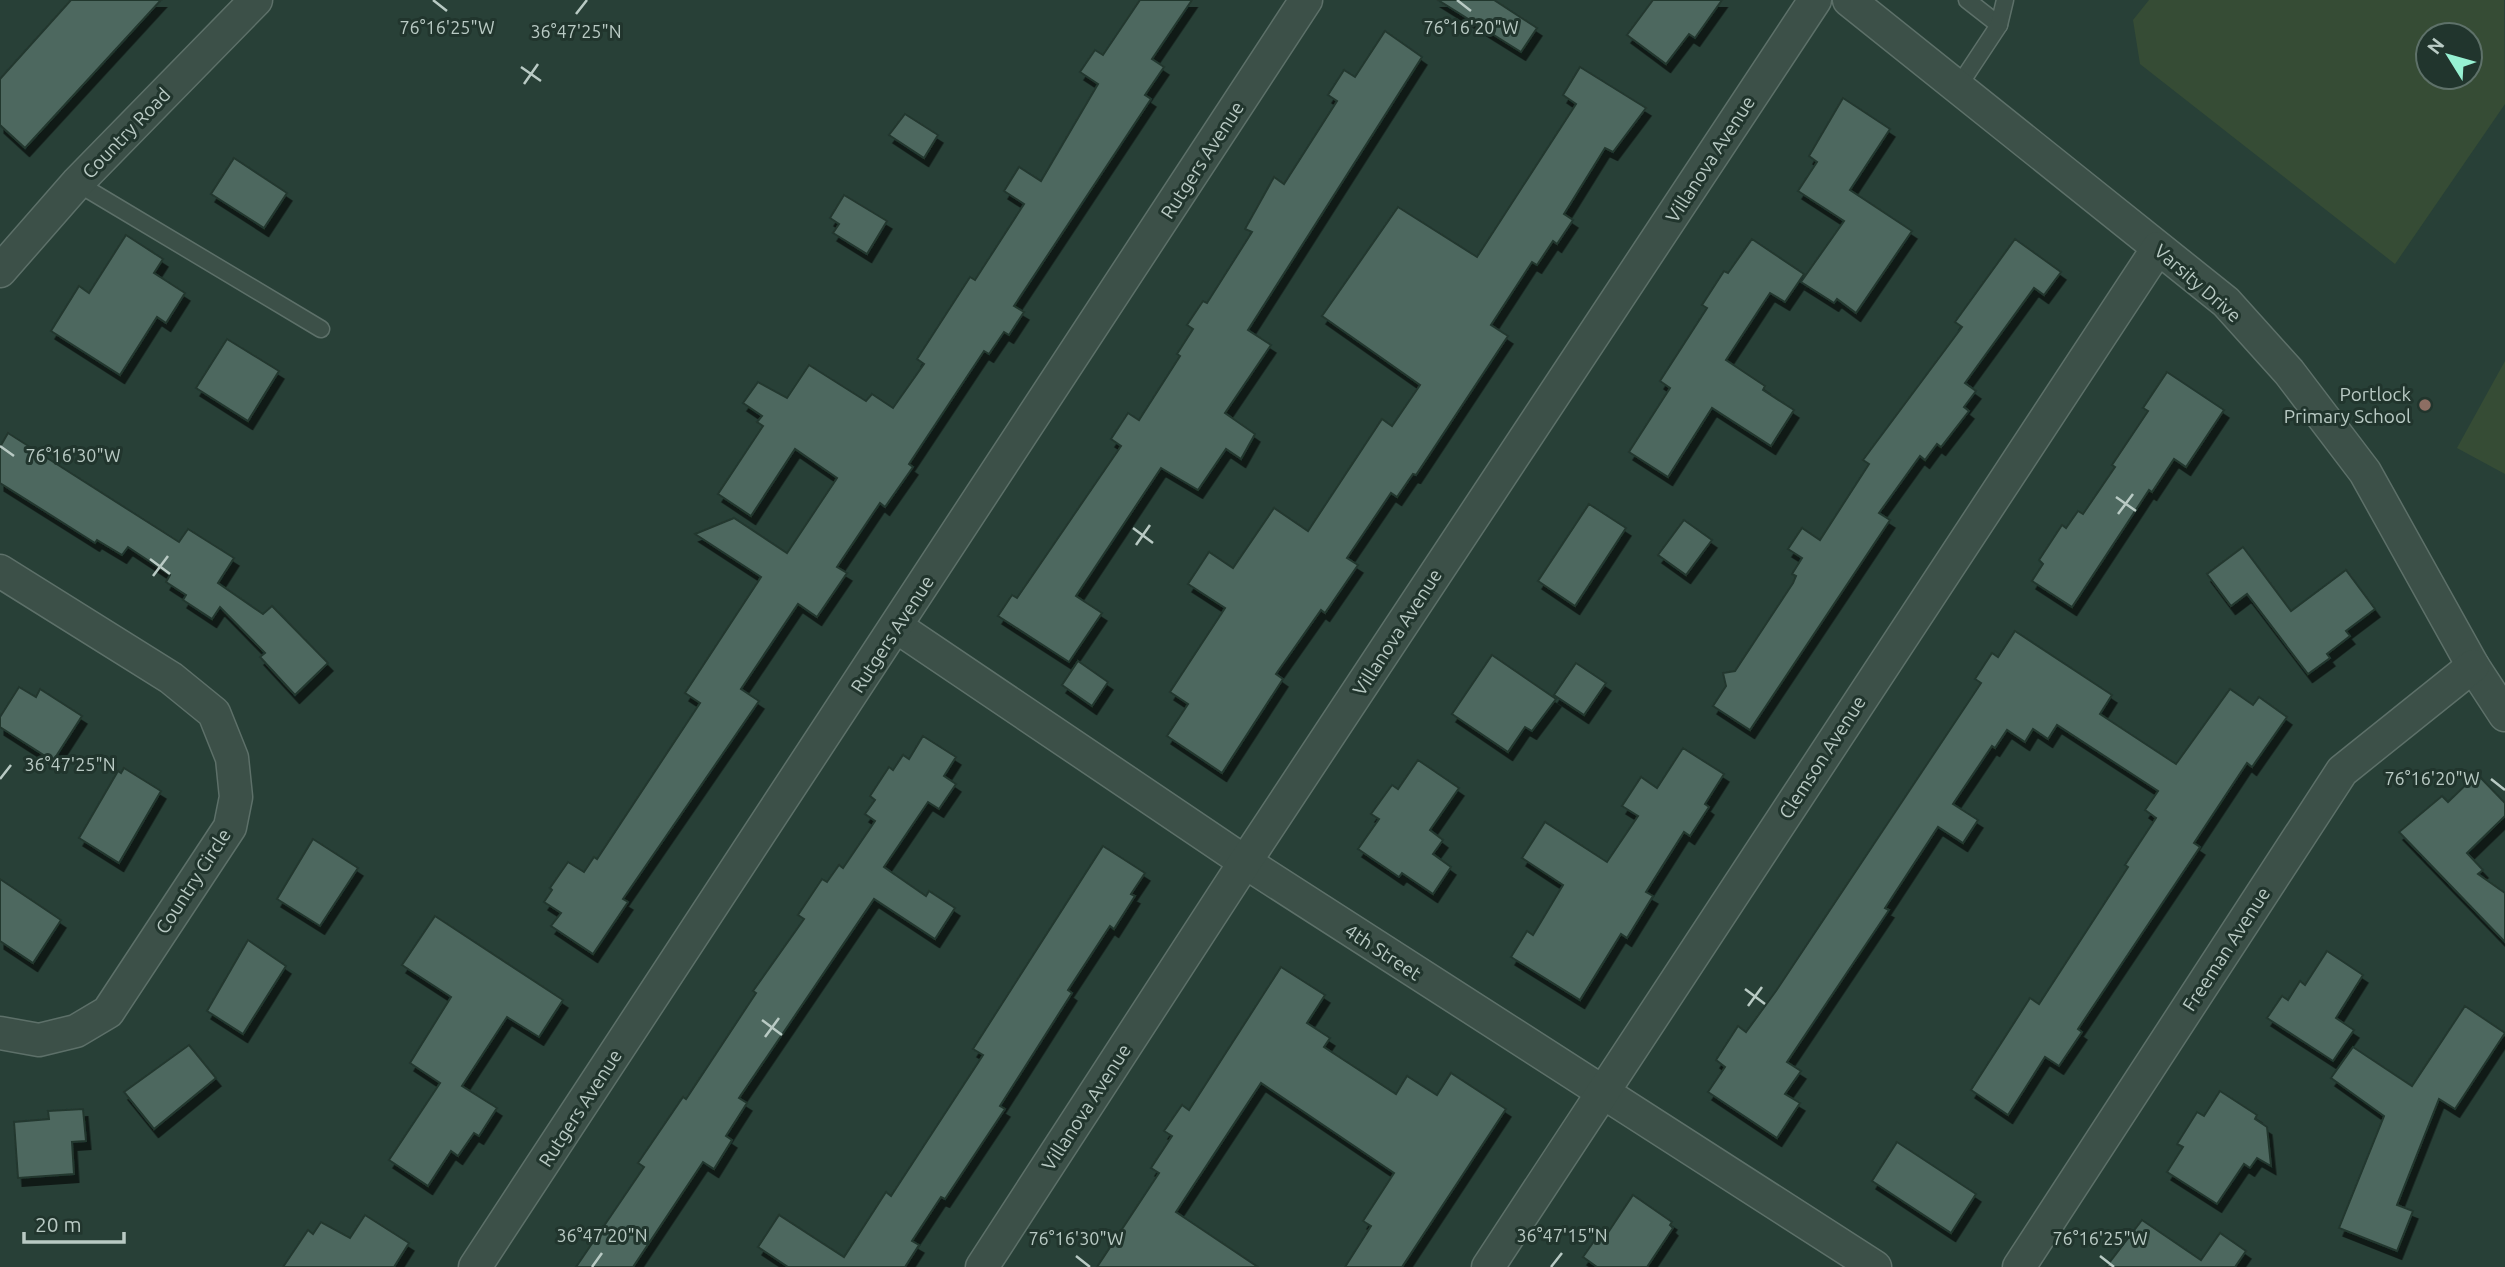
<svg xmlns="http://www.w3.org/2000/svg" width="2505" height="1267" viewBox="0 0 2505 1267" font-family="Ubuntu,sans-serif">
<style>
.green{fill:#364c35;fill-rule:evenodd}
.building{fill:#4e685f;stroke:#23372f;stroke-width:2;filter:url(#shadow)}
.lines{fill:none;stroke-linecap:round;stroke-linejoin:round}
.lane-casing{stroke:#5d7069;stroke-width:19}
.street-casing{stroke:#5d7069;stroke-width:35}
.lane{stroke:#3c5048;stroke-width:16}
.street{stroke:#3c5048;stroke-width:32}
.ticks{fill:none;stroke:#b9cac4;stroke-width:2.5}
.education-dot{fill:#8d6e63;stroke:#21352d;stroke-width:2.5}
.labels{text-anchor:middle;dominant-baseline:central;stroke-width:6;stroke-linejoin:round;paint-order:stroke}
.street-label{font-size:19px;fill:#b9cac4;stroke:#21352d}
.poi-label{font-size:19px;fill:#b9cac4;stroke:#21352d;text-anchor:end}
.ticks-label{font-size:18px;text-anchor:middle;fill:#b9cac4;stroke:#21352d;stroke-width:6;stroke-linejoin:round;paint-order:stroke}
</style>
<defs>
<filter id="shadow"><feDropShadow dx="4.5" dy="8" stdDeviation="0" flood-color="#0009"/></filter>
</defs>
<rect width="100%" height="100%" fill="#284037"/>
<g class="green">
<path d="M2149,0H2504L2505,104L2395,264L2140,64L2133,20ZM2470,35V77H2428V35Z"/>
<polygon points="2505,361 2505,474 2457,448"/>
</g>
<g class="building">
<polygon points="71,0 161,0 25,148 0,125 0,79"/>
<polygon points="1140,0 1192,0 1152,59 1164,67 1145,95 1151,99 1014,306 1024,312 1009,335 1004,332 989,354 984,351 909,464 913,467 885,507 880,503 837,567 847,573 817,617 798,604 741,689 759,701 623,899 628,902 593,954 551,926 561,913 544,902 552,890 550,888 568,862 584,872 594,857 597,859 700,703 685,693 761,577 695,534 734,518 787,553 837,478 795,449 751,516 718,494 763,426 757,422 762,416 743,403 758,382 787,398 809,365 866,401 872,394 893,408 924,364 917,359 970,277 975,280 1024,204 1004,191 1019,167 1041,181 1098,84 1080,72 1095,50 1103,55"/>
<polygon points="1438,0 1494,0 1537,28 1521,52"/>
<polygon points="1653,0 1722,0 1695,38 1689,34 1666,64 1627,35"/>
<polygon points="1385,31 1422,57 1248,330 1271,345 1225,413 1255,434 1241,459 1226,449 1198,490 1161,468 1076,596 1102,613 1069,662 998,616 1012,595 1017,598 1121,446 1111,439 1128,413 1139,420 1180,356 1177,354 1193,329 1187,325 1203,301 1207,303 1252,232 1245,229 1274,177 1284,184 1337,101 1328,95 1344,70 1355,77"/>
<polygon points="1580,67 1646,108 1613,152 1605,148 1564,214 1573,220 1557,244 1553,241 1537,265 1532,262 1491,325 1508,336 1416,475 1413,474 1397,497 1391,493 1347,558 1358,565 1325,613 1321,610 1276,674 1283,679 1222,773 1167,736 1188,704 1170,692 1225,608 1188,584 1209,552 1233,568 1274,508 1308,531 1382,419 1392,426 1420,385 1322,316 1398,207 1477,257 1576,104 1563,95"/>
<polygon points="1843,98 1890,129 1850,190 1912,231 1856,313 1837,299 1834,303 1801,282 1844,221 1798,191 1817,162 1809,156"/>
<polygon points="905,114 938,135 924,158 889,135"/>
<polygon points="234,158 287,193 264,228 211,194"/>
<polygon points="844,195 887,221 867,254 833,233 839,224 830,218"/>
<polygon points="126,235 163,259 154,273 185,293 166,323 157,317 120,375 51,331 79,286 89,293"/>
<polygon points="1752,239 1804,274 1785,302 1770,293 1726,360 1765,386 1763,390 1794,410 1771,446 1712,408 1668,477 1629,452 1670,388 1660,381 1707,308 1702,305 1724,271 1728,273"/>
<polygon points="2015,239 2061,272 2044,295 2034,288 1965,383 1976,391 1964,407 1969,411 1941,447 1937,444 1925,460 1920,456 1879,513 1890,520 1750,730 1713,706 1726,686 1723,673 1735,671 1793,583 1796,576 1792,574 1802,558 1788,549 1802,528 1820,540 1869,464 1863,460 1962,327 1955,322"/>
<polygon points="227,339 279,371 248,421 196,388"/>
<polygon points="2167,372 2224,410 2186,467 2174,459 2152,492 2149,490 2072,607 2032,581 2043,564 2039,560 2062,525 2066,528 2078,511 2083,514 2115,467 2112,465 2148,411 2143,408"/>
<polygon points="8,433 179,542 188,529 234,558 218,583 263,614 272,606 328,663 295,695 260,657 265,653 220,607 212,619 183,600 186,595 166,582 170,575 128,547 122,555 97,540 95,543 0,483 0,447"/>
<polygon points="1589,504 1626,528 1575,606 1538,581"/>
<polygon points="1684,520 1712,540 1686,575 1658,555"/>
<polygon points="2243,547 2291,611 2346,570 2375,609 2346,631 2350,636 2327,654 2330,658 2308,674 2247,594 2231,606 2207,574"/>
<polygon points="2015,631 2112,695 2100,714 2176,764 2230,689 2253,705 2259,697 2287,717 2252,767 2247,763 2194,843 2200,847 2078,1029 2082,1032 2059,1066 2045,1057 2008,1115 1971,1090 2030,998 2039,1004 2128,867 2125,865 2156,818 2145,810 2158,791 2057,725 2048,739 2033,729 2025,742 2007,730 1995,748 1992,746 1953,804 1978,820 1963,843 1938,827 1885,908 1889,910 1787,1062 1801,1071 1785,1094 1800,1103 1777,1138 1708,1092 1725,1067 1716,1060 1738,1026 1746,1032 1776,991 1981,683 1975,679 1992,653 1998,657"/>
<polygon points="1492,655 1556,699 1532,731 1525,727 1508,752 1452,714"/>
<polygon points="1078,661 1108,682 1092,706 1062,685"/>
<polygon points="1576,663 1606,683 1584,715 1554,695"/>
<polygon points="19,687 36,697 40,689 82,716 53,761 0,727 0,717"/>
<polygon points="923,736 956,757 944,776 956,784 939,809 928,802 884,867 926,896 929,891 955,908 935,939 874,899 739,1098 747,1103 726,1136 732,1140 714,1169 703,1162 633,1267 576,1267 644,1167 638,1163 683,1097 686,1099 756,993 753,991 804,919 798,915 822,879 827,882 839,865 843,868 875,821 865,814 875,800 870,796 889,767 893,770 903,755 909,759"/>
<polygon points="1683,748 1724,774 1705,804 1709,807 1690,836 1684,832 1646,892 1653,896 1627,938 1621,934 1580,1000 1511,957 1527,931 1533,935 1563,885 1522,858 1545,822 1607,862 1638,816 1622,806 1641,777 1657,788"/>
<polygon points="1418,760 1459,788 1430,830 1443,840 1433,854 1451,867 1433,894 1402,873 1399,877 1358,849 1379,819 1371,814 1392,785 1398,789"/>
<polygon points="124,768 161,791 119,863 79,838 118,771 121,773"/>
<polygon points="2477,774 2505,803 2505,816 2467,853 2483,870 2478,874 2505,893 2505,942 2399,832 2442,796 2448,802"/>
<polygon points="313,839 358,868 320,926 277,899"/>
<polygon points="1103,846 1145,873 1131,894 1135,896 1114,929 1110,926 1068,990 1072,993 1000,1106 1005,1109 945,1199 941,1197 912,1241 919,1245 905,1267 788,1267 758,1247 779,1215 844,1257 886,1192 891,1196 983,1055 973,1049"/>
<polygon points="0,879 61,920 33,963 0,941"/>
<polygon points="435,916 563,1000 539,1037 507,1017 462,1086 497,1108 479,1136 474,1133 458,1156 451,1151 428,1186 389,1160 440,1083 410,1063 451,997 402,965"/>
<polygon points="248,940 286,966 243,1034 207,1011"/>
<polygon points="2327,951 2363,975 2336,1018 2354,1030 2333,1061 2267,1018 2282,996 2288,1000 2300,981 2305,985"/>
<polygon points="1281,967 1325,995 1307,1023 1330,1038 1324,1047 1396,1094 1407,1076 1437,1095 1451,1073 1506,1109 1402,1267 1345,1267 1371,1226 1363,1221 1394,1173 1261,1083 1176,1212 1258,1267 1097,1267 1159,1173 1151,1168 1172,1136 1164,1131 1182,1105 1189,1110"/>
<polygon points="2465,1006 2505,1033 2455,1109 2439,1099 2397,1205 2413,1211 2397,1251 2339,1228 2384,1116 2331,1078 2353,1047 2412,1086"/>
<polygon points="189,1045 216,1078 154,1129 124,1092"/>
<polygon points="2220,1091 2257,1115 2255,1119 2267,1127 2271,1166 2257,1158 2250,1168 2244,1164 2217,1204 2167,1172 2183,1147 2177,1144 2197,1112 2204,1116"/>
<polygon points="83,1109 86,1141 72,1142 74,1174 18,1178 14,1122 49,1119 48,1111"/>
<polygon points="1897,1142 1976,1194 1951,1233 1872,1181"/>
<polygon points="1633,1195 1672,1222 1670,1225 1673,1228 1647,1267 1597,1267 1583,1257 1604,1227 1609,1231"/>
<polygon points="365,1215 409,1243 394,1267 283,1267 308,1230 313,1234 321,1222 350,1238"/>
<polygon points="2142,1220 2201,1260 2220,1233 2246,1251 2235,1267 2106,1267"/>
</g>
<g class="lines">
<g class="lane-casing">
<g id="lane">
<polyline points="1967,0 1999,25"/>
<polyline points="1958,87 1999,25 2005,0"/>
<polyline points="77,183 321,329"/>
</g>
</g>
<g class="street-casing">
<g id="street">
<polyline points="1849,0 2226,302 2289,372 2365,472 2473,666 2505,715"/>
<polyline points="0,271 77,183 256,0"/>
<polyline points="0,571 171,678 214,713 232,758 236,797 230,827 108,1012 76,1031 39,1040 0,1033"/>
<polyline points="897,627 1245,862 1875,1267"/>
<polyline points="475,1267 1306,0"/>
<polyline points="982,1267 1245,862 1815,0"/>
<polyline points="1488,1267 2158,248"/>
<polyline points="2019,1267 2342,771 2473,666"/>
</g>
</g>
<use href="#lane" class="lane"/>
<use href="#street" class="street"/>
</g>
<path class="ticks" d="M433,0L447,11M1457,0L1471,11M576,14L587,0M521,67L541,81M524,84L538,64M0,446L14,456M2116,497L2136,511M2118,514L2133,494M1133,528L1153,543M1136,545L1150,525M150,559L170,574M153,576L168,556M0,779L11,765M2491,779L2505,790M1745,989L1765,1004M1748,1006L1762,987M762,1020L782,1035M765,1037L779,1018M1076,1256L1090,1267M2100,1256L2114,1267M592,1267L602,1253M1551,1267L1562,1253"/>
<circle class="education-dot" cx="2425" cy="405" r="7"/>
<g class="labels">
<g class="street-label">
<text transform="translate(126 133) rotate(-46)">Country Road</text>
<text transform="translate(1710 159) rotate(-57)">Villanova Avenue</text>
<text transform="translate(1202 160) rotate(-57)">Rutgers Avenue</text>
<text transform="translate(2198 283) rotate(41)">Varsity Drive</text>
<text transform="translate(1397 632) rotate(-57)">Villanova Avenue</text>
<text transform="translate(892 634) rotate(-57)">Rutgers Avenue</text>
<text transform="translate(1822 757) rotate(-57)">Clemson Avenue</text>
<text transform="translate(193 881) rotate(-57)">Country Circle</text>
<text transform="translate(2226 949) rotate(-57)">Freeman Avenue</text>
<text transform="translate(1383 952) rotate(33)">4th Street</text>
<text transform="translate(1086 1107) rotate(-57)">Villanova Avenue</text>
<text transform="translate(580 1108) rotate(-57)">Rutgers Avenue</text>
</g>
<g class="poi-label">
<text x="2411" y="394">Portlock<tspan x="2411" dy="22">Primary School</tspan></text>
</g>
</g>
<g class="ticks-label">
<text x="447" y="34">76°16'25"W</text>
<text x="1471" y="34">76°16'20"W</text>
<text x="576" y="38">36°47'25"N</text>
<text x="73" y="462">76°16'30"W</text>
<text x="70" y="771">36°47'25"N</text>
<text x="2432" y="785">76°16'20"W</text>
<text x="602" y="1242">36°47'20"N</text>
<text x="1562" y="1242">36°47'15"N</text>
<text x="1076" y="1245">76°16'30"W</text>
<text x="2100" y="1245">76°16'25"W</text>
</g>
<g transform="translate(2449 56) rotate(307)"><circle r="33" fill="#21352d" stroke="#5e7169" stroke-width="2"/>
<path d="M0-5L12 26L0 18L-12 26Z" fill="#97f1d2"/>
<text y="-10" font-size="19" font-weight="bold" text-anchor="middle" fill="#b9cac4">N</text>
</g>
<path d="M24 1232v10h100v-10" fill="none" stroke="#b9cac4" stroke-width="3.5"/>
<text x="35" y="1232" font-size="21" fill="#b9cac4" stroke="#21352d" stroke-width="5" paint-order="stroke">20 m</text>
</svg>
